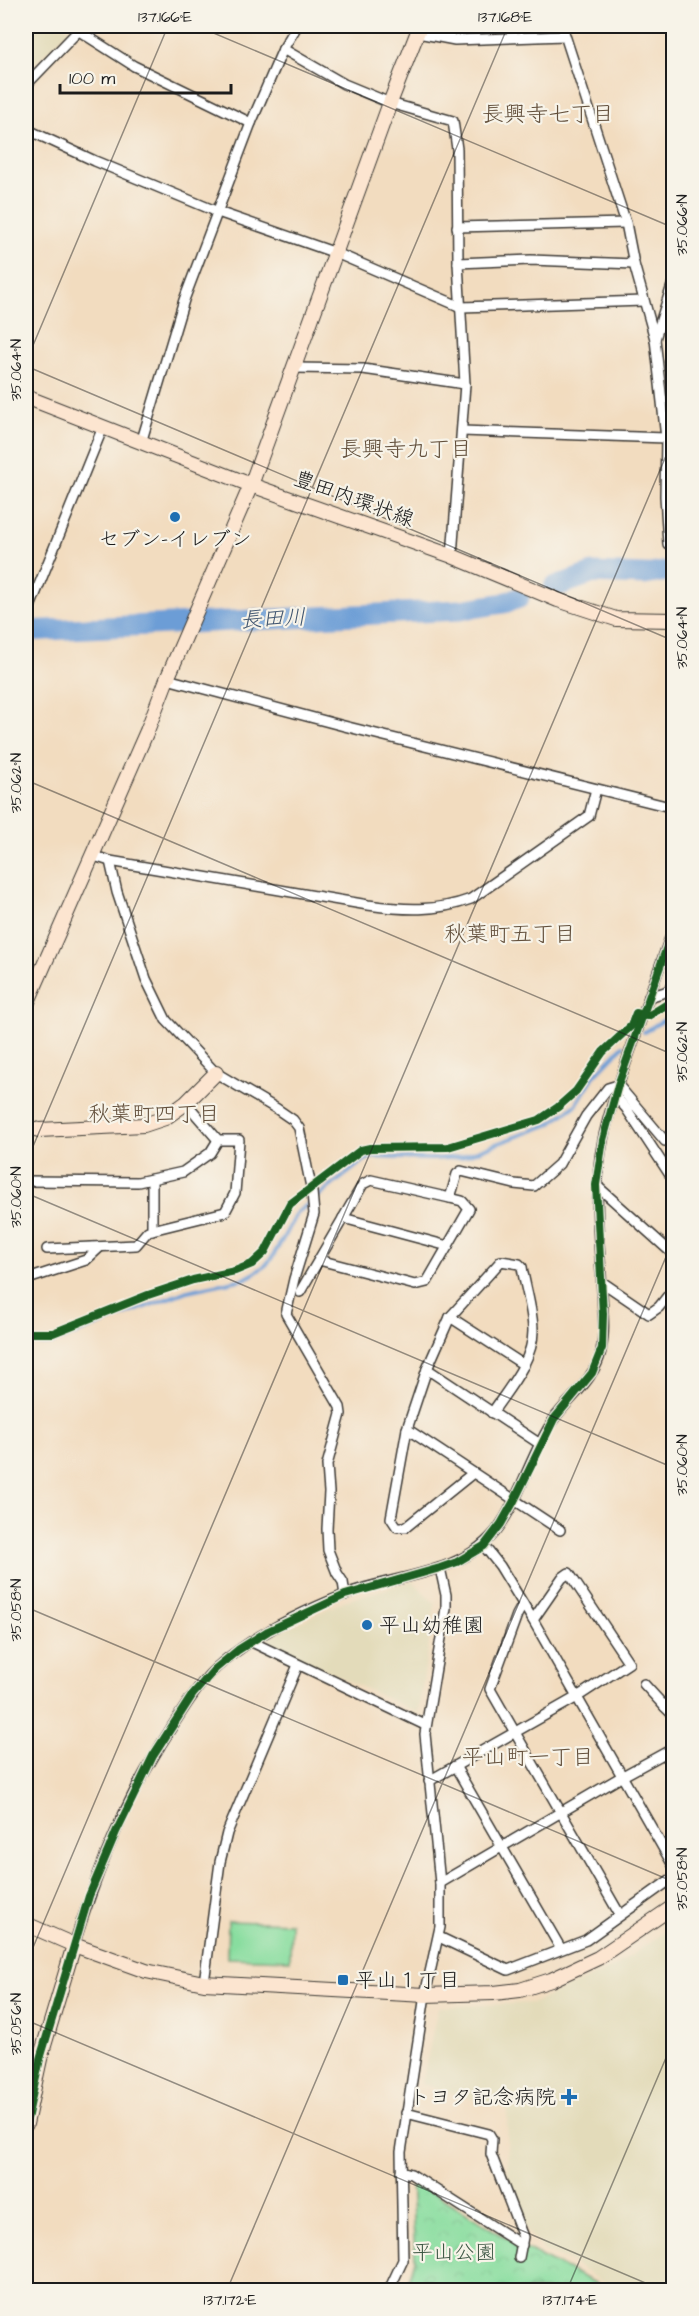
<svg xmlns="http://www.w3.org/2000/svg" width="699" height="2316" viewBox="0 0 699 2316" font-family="'Architects Daughter','Klee One',sans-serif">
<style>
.built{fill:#e3dbba}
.park{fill:url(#park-crowns);stroke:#527c5e;stroke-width:1.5}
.garden{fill:#88dd9f;stroke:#527c5e;stroke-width:1.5}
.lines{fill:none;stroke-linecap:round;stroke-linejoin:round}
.stream{stroke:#6c9dd6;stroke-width:4}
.river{stroke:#6c9dd6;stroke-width:21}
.street-casing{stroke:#3c3934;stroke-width:12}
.secondary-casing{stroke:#3c3934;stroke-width:16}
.street{stroke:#fff;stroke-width:9}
.secondary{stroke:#fce5d0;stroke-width:14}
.cycleway-casing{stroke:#f7f3e8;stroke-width:11}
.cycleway{stroke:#1b5e20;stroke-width:8}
.ticks{fill:none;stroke:#1c1c1c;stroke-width:1.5;stroke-opacity:0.45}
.poi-dot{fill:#1f6fb2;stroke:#f7f3e8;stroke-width:2}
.labels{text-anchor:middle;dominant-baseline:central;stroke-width:4.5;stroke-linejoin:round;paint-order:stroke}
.street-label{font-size:21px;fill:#1c1c1c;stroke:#f7f3e8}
.poi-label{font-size:21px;fill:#1c1c1c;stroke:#f7f3e8;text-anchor:start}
.park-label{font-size:21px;fill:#3c5643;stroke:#f7f3e8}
.neighbourhood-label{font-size:22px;fill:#63503c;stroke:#f7f3e8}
.water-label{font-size:22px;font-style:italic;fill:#405670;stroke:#f7f3e8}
.neatline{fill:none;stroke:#1c1c1c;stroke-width:2}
.ticks-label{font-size:15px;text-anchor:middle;fill:#1c1c1c}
</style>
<defs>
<pattern id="park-crowns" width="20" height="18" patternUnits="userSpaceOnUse" patternTransform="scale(1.5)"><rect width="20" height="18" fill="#88dd9f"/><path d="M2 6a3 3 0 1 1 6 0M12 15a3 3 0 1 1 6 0" fill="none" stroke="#75bd88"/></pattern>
</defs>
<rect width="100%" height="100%" fill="#f7f3e8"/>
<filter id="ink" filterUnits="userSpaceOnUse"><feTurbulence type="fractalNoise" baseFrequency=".0167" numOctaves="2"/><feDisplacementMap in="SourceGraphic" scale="12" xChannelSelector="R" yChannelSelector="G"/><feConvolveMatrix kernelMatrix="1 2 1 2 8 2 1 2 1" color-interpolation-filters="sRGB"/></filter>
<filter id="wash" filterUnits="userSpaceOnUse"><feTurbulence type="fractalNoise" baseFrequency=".008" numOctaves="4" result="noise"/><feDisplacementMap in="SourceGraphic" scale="24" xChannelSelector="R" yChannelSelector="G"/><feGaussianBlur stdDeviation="1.35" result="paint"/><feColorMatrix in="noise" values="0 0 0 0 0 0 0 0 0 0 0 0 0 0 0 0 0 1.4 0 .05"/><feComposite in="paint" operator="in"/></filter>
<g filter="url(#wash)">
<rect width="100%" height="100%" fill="#f2dcbf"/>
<g class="built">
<polygon points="26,26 63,26 70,29 26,72"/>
<polygon points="413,1581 435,1604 418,1713 271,1645 268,1638 344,1601"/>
<polygon points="673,1926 673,2290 616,2290 568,2261 545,2252 527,2231 508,2178 507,2109 422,2084 438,2007 533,2003 615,1967"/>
</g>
<polygon class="park" points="411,2179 519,2246 610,2290 403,2290 410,2277 415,2260"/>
<g class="garden">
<polygon points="228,1921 291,1923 290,1960 227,1958"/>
<polygon points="429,2279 441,2290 409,2290 414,2282"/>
</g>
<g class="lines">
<g class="stream">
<polyline points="644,1032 674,1014"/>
<polyline points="26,1341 43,1344 52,1343 187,1291 244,1279 255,1273 266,1265 273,1256 298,1212 363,1161 372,1157 431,1159 461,1157 550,1124 576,1105 594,1076 623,1046"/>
</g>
<g class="river">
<polyline points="554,587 593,573 645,575 674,570"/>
<polyline points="26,631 460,610 504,603 519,598"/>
</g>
</g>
</g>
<g filter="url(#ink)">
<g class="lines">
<g class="street-casing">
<g id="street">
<polyline points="77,26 79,31 134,66 251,123"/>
<polyline points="562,26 626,223 634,264 655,339 666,438 665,496 668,544"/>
<polyline points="418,33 455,40 565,36"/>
<polyline points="283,49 344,84 390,103 453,121 457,149 458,263 465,384 452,556"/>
<polyline points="26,85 82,27"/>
<polyline points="26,129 95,161 218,212 336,253 461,307 644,301"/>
<polyline points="457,227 626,223"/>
<polyline points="458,263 531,260 634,264"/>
<polyline points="655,339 674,279"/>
<polyline points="294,368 363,369 465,384"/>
<polyline points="462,431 666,438"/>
<polyline points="141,443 184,300 251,123 283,49 297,26"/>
<polyline points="26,617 103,427"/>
<polyline points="167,679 344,726 674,808"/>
<path d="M91,855L110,861L368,905C404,910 436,912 471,899L589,816L596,789"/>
<polyline points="110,861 117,892 146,979 166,1020 216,1073 277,1109 293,1120 299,1128 312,1192 314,1214 294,1279 286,1314 340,1407 341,1414 327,1465 329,1492 327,1529 328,1550 337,1573 343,1582 345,1595"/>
<polyline points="649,997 665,992 674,986"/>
<polyline points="618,1085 665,1141 674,1137"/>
<polyline points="615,1096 626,1108 674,1181"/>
<polyline points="152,1179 152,1230"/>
<polyline points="26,1181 138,1182 183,1172 210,1153 218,1140"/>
<polyline points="596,1185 674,1255"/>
<polyline points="343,1218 448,1246"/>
<polyline points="47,1249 136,1245 148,1231 225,1212 235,1193 239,1140 218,1140 186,1103"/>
<polyline points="319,1260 415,1285 427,1282 469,1209 462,1201 450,1198 457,1174 461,1171 514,1184 534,1186 559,1164 586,1116 608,1088 618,1085"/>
<polyline points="26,1275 34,1277 86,1260 100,1247"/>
<polyline points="602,1282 649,1314 659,1307 674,1288"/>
<polyline points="300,1292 363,1184 371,1180 450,1198"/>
<polyline points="450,1317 524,1365"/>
<path d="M427,1369L450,1317L501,1261L519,1264L522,1267C525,1287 533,1310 533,1331C533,1361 508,1389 492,1413"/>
<polyline points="407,1429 391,1518 397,1527 406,1527 473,1473"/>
<polyline points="540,1444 427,1369 407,1429 560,1530"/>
<polyline points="484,1546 500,1566 533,1620 674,1867"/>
<polyline points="523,1604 517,1615 490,1689 620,1915"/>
<polyline points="252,1642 425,1725"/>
<polyline points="644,1684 665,1707"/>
<polyline points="674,1696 665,1707 674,1716"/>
<polyline points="455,1766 561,1949"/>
<polyline points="429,1781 577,1697 629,1663 569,1573 562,1578 533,1620"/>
<polyline points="440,1883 621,1777 674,1748"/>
<polyline points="439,1937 508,1970 586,1940 674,1877"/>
<path d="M74,1945C97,1870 127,1796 170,1730C184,1708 197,1686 216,1668C249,1638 302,1612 344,1595C396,1574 463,1577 499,1527C522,1494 531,1453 554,1419C570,1397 595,1379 601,1351C605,1333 603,1312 602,1293C600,1241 592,1193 603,1140C609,1111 619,1083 629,1054C644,1012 658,970 674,927"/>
<polyline points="204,1983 220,1862 227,1833 298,1665"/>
<polyline points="406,2113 489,2134 492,2139 491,2154 523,2237 519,2258"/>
<polyline points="401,2171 411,2174 522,2245"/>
<polyline points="389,2290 403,2260 401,2152 425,1995 440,1927 440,1883 425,1734 446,1608 446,1595 440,1568"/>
</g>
</g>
<g class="secondary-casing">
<g id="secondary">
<polyline points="26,397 251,485 452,556 558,600 616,619 674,620"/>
<polyline points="26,1006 147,731 167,679 251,485 390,103 420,26"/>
<polyline points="26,1127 39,1130 144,1125 165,1118 186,1103 216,1073"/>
<polyline points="26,1924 74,1945 146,1971 204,1983 425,1995 494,1993 520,1990 551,1980 598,1958 674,1906"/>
<polyline points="26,2124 40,2059 74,1945"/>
</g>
</g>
<use href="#street" class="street"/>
<use href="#secondary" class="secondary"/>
<g class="cycleway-casing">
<g id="cycleway">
<polyline points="26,1333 53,1333 148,1295 193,1280 235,1271 252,1264 265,1252 290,1204 361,1150 370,1148 448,1147 539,1120 558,1107 576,1091 603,1052 631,1026 636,1013 648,1016 674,1000"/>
<polyline points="26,2124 40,2059 89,1896 116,1832 153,1756 193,1694 215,1669 238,1650 268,1631 345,1595 440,1568 457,1562 484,1546 501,1524 514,1501 554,1419 592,1373 602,1348 603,1314 596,1185 603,1140 618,1085 674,927"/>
</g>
</g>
<use href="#cycleway" class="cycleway"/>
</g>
</g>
<path class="ticks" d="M197,26L674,228M26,362L168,26M26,366L674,641M26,780L674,1055M26,1163L508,26M26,1193L674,1468M26,1607L674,1882M26,1964L674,437M26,2020L662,2290M227,2290L674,1238M567,2290L674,2039"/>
<g class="poi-dot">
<circle cx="175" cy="517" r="6"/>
<circle cx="367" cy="1625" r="6"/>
<rect x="337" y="1974" width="12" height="12" rx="3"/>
<path d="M566 2088h6v6h6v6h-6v6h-6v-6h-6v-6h6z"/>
</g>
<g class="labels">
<g class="street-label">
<text transform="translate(354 499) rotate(20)">豊田内環状線</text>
</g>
<g class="poi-label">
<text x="175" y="539" text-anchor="middle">セブン-イレブン</text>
<text x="379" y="1625">平山幼稚園</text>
<text x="355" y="1980">平山１丁目</text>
<text x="556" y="2097" text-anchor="end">トヨタ記念病院</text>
</g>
<g class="park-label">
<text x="454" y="2252">平山公園</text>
</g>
<g class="neighbourhood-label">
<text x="548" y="114">長興寺七丁目</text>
<text x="406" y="449">長興寺九丁目</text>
<text x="510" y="934">秋葉町五丁目</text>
<text x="154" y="1114">秋葉町四丁目</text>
<text x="528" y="1757">平山町一丁目</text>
</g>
<g class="water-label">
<text transform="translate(273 619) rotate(-3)">長田川</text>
</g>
</g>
<rect width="699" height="2316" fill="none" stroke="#f7f3e8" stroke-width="66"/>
<path d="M60 84v9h171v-9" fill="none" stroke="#1c1c1c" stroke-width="3"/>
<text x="69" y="84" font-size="18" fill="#1c1c1c" stroke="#f7f3e8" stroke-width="4.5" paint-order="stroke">100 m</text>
<rect x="33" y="33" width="633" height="2250" class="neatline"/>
<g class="ticks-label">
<text x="165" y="22">137.166°E</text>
<text x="505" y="22">137.168°E</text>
<text transform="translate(682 225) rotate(-90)" y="5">35.066°N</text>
<text transform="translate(16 370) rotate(-90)" y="5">35.064°N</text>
<text transform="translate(682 638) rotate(-90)" y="5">35.064°N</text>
<text transform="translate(16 783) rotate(-90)" y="5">35.062°N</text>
<text transform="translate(682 1052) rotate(-90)" y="5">35.062°N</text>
<text transform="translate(16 1197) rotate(-90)" y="5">35.060°N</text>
<text transform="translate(682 1465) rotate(-90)" y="5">35.060°N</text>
<text transform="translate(16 1610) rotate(-90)" y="5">35.058°N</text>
<text transform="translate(682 1879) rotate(-90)" y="5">35.058°N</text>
<text transform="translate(16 2024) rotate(-90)" y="5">35.056°N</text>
<text x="230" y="2305">137.172°E</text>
<text x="570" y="2305">137.174°E</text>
</g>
</svg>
